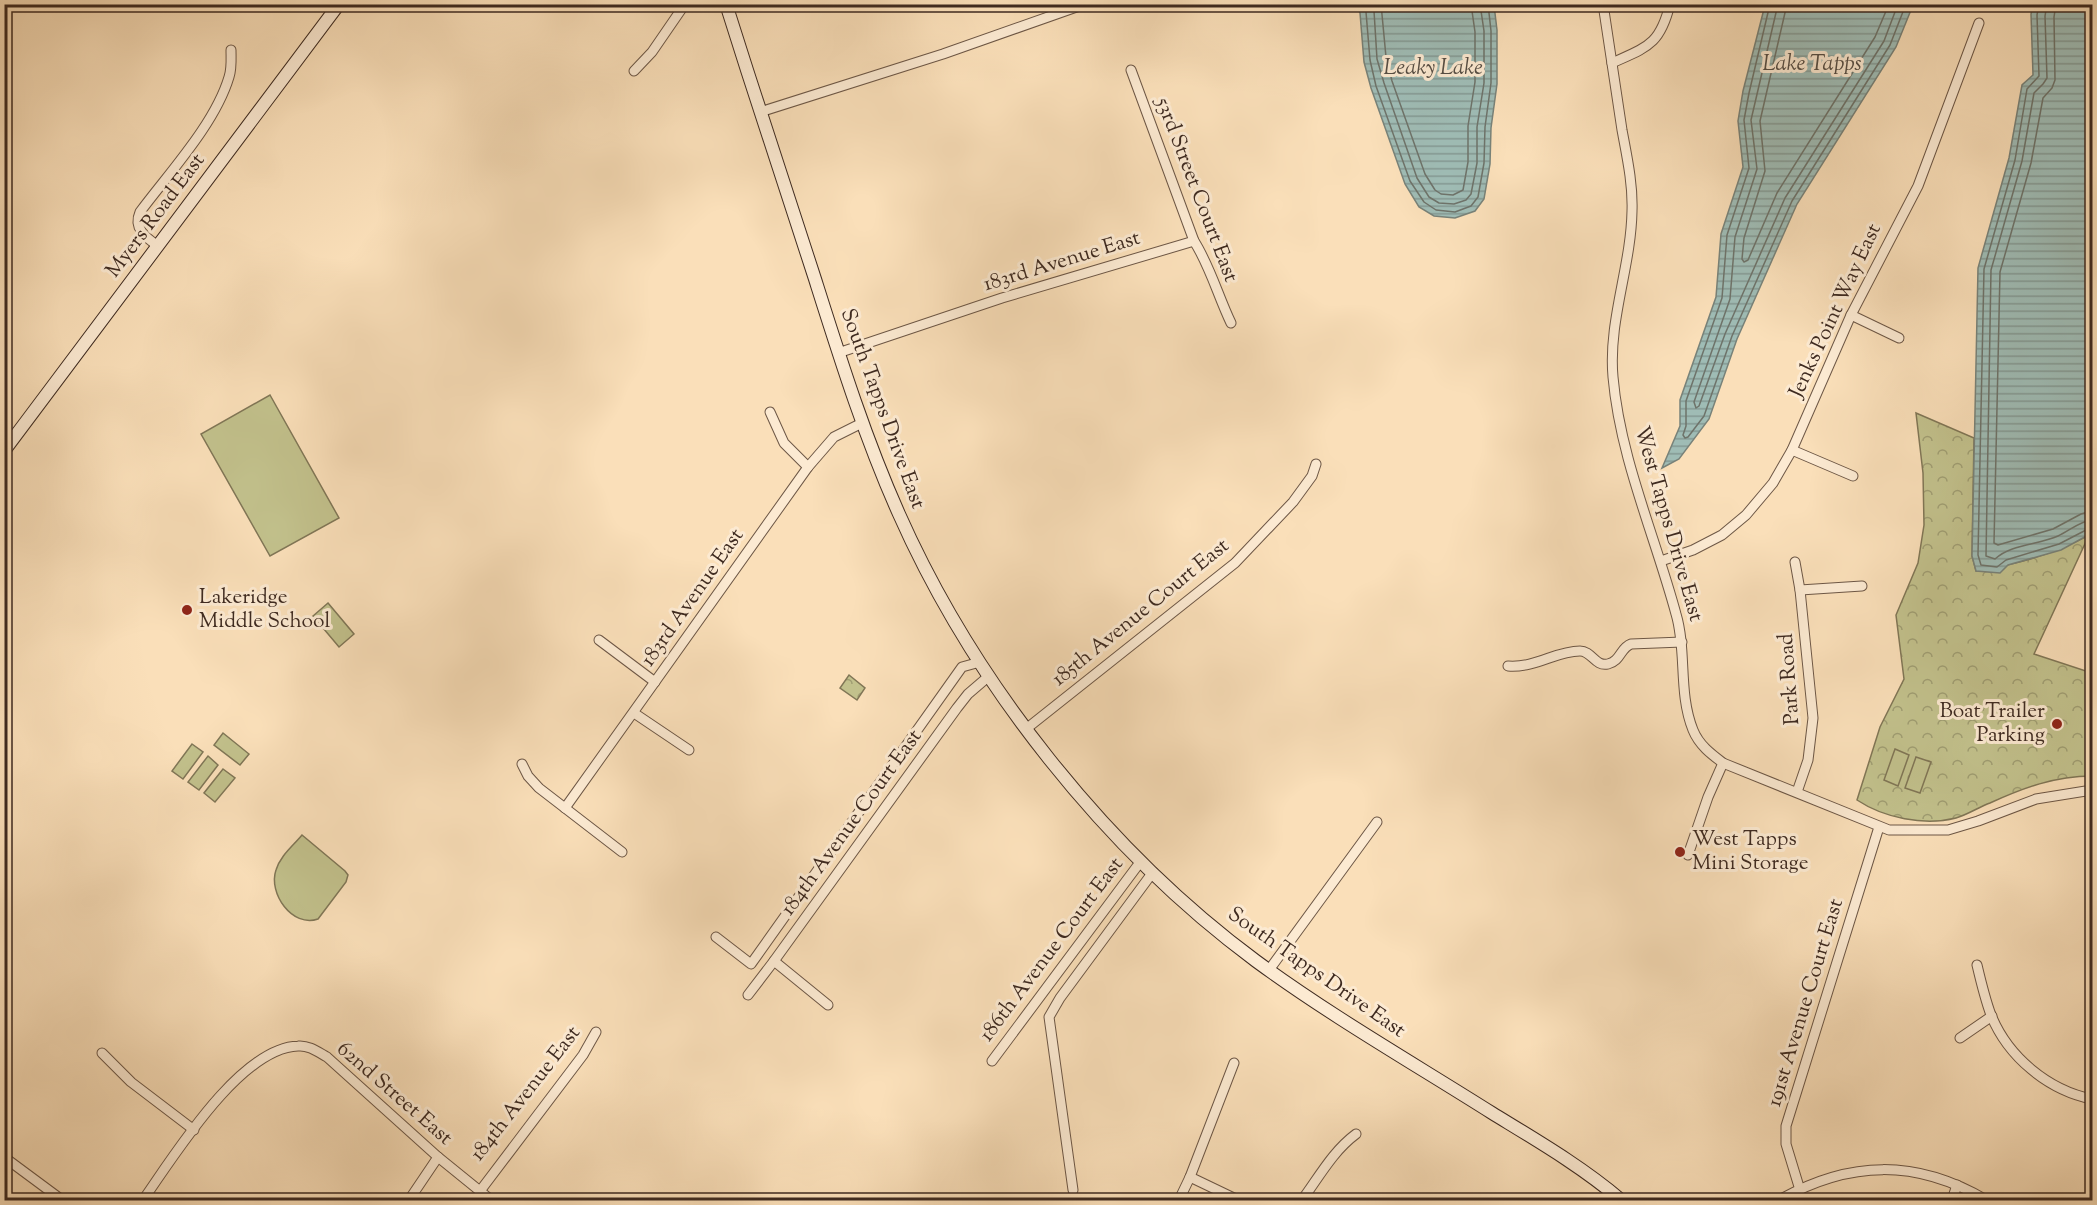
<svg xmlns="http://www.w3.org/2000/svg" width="2097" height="1205" viewBox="0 0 2097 1205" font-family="'Sorts Mill Goudy',serif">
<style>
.park{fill:url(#park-crowns);stroke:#807656;stroke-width:1.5}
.garden{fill:#c2c18c;stroke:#807656;stroke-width:1.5}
.water{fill:url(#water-rules);stroke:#788279;stroke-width:1.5}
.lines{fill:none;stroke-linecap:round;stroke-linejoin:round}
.shore{stroke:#6e736a;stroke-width:1.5}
.street-casing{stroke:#6d5746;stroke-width:11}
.secondary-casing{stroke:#3e2a20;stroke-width:14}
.street{stroke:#fcead2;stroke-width:9}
.secondary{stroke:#fcead2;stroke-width:12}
.poi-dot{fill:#8f2418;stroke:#fcead2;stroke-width:2}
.labels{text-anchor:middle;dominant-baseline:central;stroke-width:6;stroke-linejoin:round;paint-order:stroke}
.street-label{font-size:21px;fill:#3e2a20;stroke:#fcead2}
.poi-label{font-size:21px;fill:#3e2a20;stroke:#fcead2;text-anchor:start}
.water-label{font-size:22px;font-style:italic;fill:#564e45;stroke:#fcead2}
</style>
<defs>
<pattern id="park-crowns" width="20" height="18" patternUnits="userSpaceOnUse" patternTransform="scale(1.5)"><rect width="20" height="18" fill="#c2c18c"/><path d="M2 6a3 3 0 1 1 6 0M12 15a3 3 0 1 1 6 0" fill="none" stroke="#9f9d72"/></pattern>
<pattern id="water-rules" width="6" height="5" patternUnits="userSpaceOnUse" patternTransform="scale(1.5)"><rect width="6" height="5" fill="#9fbcb5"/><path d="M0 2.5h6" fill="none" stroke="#839993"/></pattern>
</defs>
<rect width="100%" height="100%" fill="#fadfb9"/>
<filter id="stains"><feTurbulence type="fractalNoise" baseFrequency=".00333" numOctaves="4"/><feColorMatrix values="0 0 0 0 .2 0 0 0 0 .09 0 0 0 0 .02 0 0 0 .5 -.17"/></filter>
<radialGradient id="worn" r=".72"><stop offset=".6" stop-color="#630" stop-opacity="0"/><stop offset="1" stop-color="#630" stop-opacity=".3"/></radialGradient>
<g class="park">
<path d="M1916,413L1974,438L1972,556L1976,571C2017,564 2052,555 2089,535L2034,654L2092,673V776C2055,776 2023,788 1990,803C1979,807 1967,815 1956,818C1924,826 1884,818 1857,800L1880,727L1904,679L1896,615L1918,563L1924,525L1923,473Z"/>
<polygon points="849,675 865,688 857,700 840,688"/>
</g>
<g class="garden">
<polygon points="270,395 339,518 270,556 201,434"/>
<polygon points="328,603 354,634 339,647 313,616"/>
<polygon points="223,733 249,754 240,765 214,745"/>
<polygon points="192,744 203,752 183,779 172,771"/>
<polygon points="1895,749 1909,755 1898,786 1884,780"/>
<polygon points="208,756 218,765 199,790 188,782"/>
<polygon points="1916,757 1931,762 1920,793 1905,788"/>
<polygon points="223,769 235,778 215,802 204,793"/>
<path d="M302,835L345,871L348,875L346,882L318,919C292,928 268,893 276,870C280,856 293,846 302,835Z"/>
</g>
<g class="water">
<polygon points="1356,5 1494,5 1497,30 1497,84 1491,128 1490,164 1484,199 1475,211 1455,218 1434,216 1419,207 1405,184 1371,88 1364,62 1360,13"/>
<polygon points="1765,5 1913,5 1896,47 1797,204 1737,339 1709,419 1679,459 1662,468 1680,426 1680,400 1716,297 1721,234 1743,167 1738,121 1743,91"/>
<polygon points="2033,5 2092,5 2092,533 2061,550 2008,565 2000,573 1976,571 1972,556 1978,268 2009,158 2022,85 2033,75 2031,14"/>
</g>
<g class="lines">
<g class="shore">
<polyline points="1363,4 1366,12 1370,60 1376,86 1410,181 1424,202 1436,210 1455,212 1471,206 1478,197 1484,163 1485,127 1491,83 1491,31 1488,4"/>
<polyline points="1371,4 1374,11 1377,59 1384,83 1417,178 1429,197 1439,203 1454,204 1466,200 1471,194 1477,163 1477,127 1484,83 1484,31 1480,4"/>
<polyline points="1381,4 1386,57 1392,81 1425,174 1435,190 1441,194 1453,195 1463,190 1468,162 1468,126 1475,82 1475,32 1471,4"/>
<polyline points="1770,4 1749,93 1744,120 1749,168 1727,235 1722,298 1686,401 1686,426 1683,435 1685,438 1688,437 1704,416 1732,336 1792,201 1890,45 1906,4"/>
<polyline points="1778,4 1751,120 1757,169 1735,237 1730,299 1694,402 1696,408 1699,406 1725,334 1785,198 1884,41 1898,4"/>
<polyline points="1787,4 1760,121 1765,171 1744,238 1742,259 1744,262 1748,260 1777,193 1875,37 1889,4"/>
<polyline points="2039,4 2037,15 2039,76 2027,89 2015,160 1984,269 1978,555 1981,565 1997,567 2006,560 2059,544 2088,529 2092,528"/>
<path d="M2047,4L2045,16L2047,78L2043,84L2034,93L2022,161L1991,270L1986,556L1995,559C2011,544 2038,545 2058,536C2069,531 2080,521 2092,520"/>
<polyline points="2056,4 2054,17 2055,80 2052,88 2043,98 2031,163 2000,272 1994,543 1998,545 2053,529 2081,514 2092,511"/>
</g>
<g class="street-casing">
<g id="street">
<path d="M1603,4C1609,46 1616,88 1622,130C1627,157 1633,184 1632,211C1631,267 1608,321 1613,377C1620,458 1655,536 1676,614C1687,651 1678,693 1693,730C1699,745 1711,754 1723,763L1889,830H1948L1978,821L2036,799L2092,790"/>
<path d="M1612,63C1647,47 1660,45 1670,4"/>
<path d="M1131,70L1194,241C1210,266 1218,296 1231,323"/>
<polyline points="634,71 652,52 685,4"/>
<polyline points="760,112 943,54 1085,4"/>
<path d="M158,246C145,237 133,228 140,212C169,173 215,124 229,77C232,68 231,59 231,50"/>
<polyline points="1851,315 1899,338"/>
<polyline points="838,353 1002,298 1194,241"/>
<polyline points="770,412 784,443 808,467"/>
<polyline points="1792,450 1853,476"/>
<polyline points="1661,561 1693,550 1722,535 1746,515 1773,483 1792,450 1851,315 1918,186 1979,23"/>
<polyline points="1795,562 1800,590 1813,718 1808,760 1797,792"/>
<polyline points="1800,590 1862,586"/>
<polyline points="599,640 655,682"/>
<path d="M1508,666C1537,668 1555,651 1580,651C1592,651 1595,667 1608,664C1621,661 1620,648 1631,644L1682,642"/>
<polyline points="634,713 689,750"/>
<polyline points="1026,729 1235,563 1293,502 1312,476 1316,464"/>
<polyline points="522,764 528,776 539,788 622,852"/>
<polyline points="565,808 808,467 834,437 862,423"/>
<polyline points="1688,855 1708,797 1723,763"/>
<polyline points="716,937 751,964 962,667 980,662"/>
<polyline points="774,961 828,1005"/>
<path d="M1977,965C1981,982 1985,999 1991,1015C2008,1057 2048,1090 2092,1099"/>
<polyline points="1269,970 1377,822"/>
<polyline points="748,995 774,961 957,708 968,694 989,676"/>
<polyline points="1960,1038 1992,1016"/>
<polyline points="102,1053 131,1082 194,1130"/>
<polyline points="992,1061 1141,861"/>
<polyline points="4,1157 62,1200"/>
<polyline points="1190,1177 1238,1200"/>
<polyline points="1073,1190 1049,1017 1060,998 1153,872"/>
<polyline points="1800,1190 1786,1144 1786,1126 1879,827"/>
<polyline points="480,1191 583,1055 596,1032"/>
<path d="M143,1200C174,1156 240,1048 298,1046C309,1045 318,1052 327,1057L438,1157L491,1200"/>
<polyline points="409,1200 438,1157"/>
<polyline points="1179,1200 1190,1177 1234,1063"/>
<path d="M1302,1200C1319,1177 1333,1151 1356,1134"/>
<path d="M1779,1200C1850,1160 1916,1159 1986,1200"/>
<polyline points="1952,1200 1957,1185"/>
</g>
</g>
<g class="secondary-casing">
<g id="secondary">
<path d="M726,4C755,96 785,188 815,279C840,358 865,438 899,514C974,683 1106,850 1256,961C1331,1016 1413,1063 1492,1113C1536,1140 1581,1166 1621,1200"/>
<polyline points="4,451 339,4"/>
</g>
</g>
<use href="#street" class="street"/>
<use href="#secondary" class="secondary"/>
</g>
<g class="poi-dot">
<circle cx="187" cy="610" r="6"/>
<circle cx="2057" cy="724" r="6"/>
<circle cx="1680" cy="852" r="6"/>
</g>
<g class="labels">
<g class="street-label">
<text transform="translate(1196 190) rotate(69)">53rd Street Court East</text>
<text transform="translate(156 216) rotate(-53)">Myers Road East</text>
<text transform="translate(1062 262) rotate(-17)">183rd Avenue East</text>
<text transform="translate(1836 311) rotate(-65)">Jenks Point Way East</text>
<text transform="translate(882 409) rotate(70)">South Tapps Drive East</text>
<text transform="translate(1668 524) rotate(74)">West Tapps Drive East</text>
<text transform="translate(693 598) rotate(-55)">183rd Avenue East</text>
<text transform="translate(1141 613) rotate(-39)">185th Avenue Court East</text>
<text transform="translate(1790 679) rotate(-94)">Park Road</text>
<text transform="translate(852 823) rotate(-54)">184th Avenue Court East</text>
<text transform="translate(1052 950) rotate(-53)">186th Avenue Court East</text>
<text transform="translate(1316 973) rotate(35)">South Tapps Drive East</text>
<text transform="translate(1806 1003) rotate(-73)">191st Avenue Court East</text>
<text transform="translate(394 1094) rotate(41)">62nd Street East</text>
<text transform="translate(526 1094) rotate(-52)">184th Avenue East</text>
</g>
<g class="poi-label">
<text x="199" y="598">Lakeridge<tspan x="199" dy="24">Middle School</tspan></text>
<text x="2045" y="712" text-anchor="end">Boat Trailer<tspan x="2045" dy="24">Parking</tspan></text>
<text x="1692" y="840">West Tapps<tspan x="1692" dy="24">Mini Storage</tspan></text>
</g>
<g class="water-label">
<text x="1812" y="65">Lake Tapps</text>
<text x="1433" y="69">Leaky Lake</text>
</g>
</g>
<rect width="2097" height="1205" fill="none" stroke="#fadfb9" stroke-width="24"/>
<rect x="6" y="6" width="2085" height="1193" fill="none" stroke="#3e2a20" stroke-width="3"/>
<rect x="12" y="12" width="2073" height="1181" fill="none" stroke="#3e2a20" stroke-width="1.5"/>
<rect width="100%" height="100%" filter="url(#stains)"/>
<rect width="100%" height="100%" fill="url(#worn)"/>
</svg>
